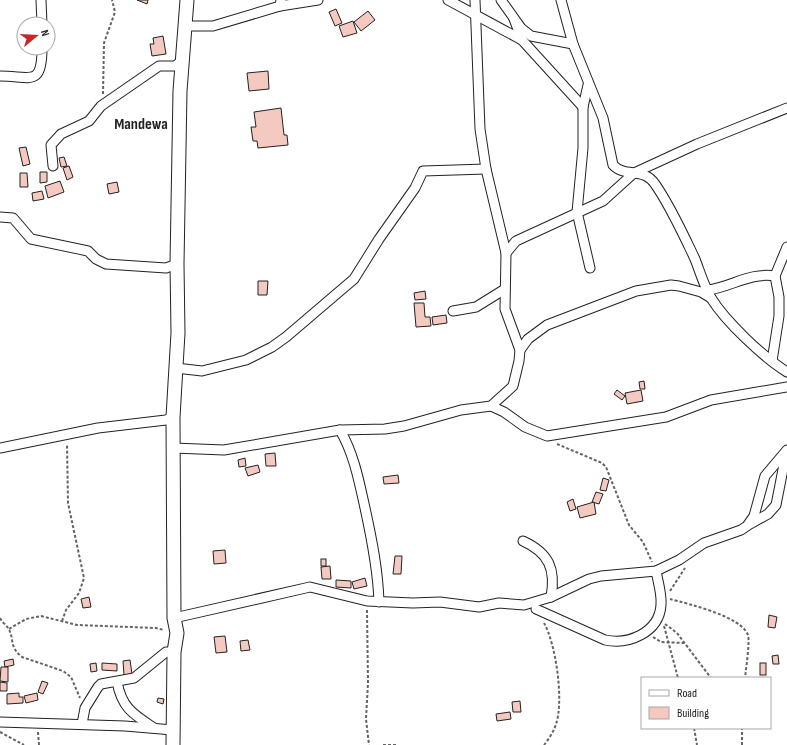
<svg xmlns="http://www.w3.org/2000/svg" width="787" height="745" viewBox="0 0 787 745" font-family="'Sofia Sans Condensed',sans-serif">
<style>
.building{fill:#f3c9c0;stroke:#222}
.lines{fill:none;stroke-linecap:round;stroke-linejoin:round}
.street-casing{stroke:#222;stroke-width:11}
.secondary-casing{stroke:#222;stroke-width:15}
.path{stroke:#646464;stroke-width:2;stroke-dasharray:3 2;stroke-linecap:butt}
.street{stroke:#fff;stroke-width:9}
.secondary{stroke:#fff;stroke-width:13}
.labels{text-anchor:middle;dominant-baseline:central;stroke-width:3;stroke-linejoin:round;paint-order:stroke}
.quarter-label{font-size:16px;font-weight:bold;fill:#222;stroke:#fff}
</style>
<rect width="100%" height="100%" fill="#fff"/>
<g class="building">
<polygon points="137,0 148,0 147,4"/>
<polygon points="336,9 342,23 335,26 329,12"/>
<polygon points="368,11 375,20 361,31 354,22"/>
<polygon points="353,21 357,33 343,37 339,26"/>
<polygon points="163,36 166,54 152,56 150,44 154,44 153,38"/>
<polygon points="268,71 269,89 249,91 247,73"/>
<polygon points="281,108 284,135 287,135 288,145 258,148 257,141 253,141 251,127 256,127 254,112"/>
<polygon points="26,147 30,164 23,166 19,148"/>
<polygon points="64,157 67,166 61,167 59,158"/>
<polygon points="69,166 73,177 67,180 63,168"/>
<polygon points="40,172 47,172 47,182 40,183"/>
<polygon points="20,173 27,173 28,187 20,187"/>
<polygon points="60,181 64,192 48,198 45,186"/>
<polygon points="117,182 119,192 109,194 107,184"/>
<polygon points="42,191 44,199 33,201 32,193"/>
<polygon points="258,281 268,281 267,295 258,295"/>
<polygon points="425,291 426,299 415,300 414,293"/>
<polygon points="414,303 424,303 425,317 430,317 431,326 416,327"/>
<polygon points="446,315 447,323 433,325 432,317"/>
<polygon points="644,381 645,389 640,389 639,382"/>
<polygon points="617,390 625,396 622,400 614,394"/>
<polygon points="641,390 643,401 627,404 625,393"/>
<polygon points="275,453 276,466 266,466 265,454"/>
<polygon points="245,458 246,466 239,467 238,460"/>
<polygon points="258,465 260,472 248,476 245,468"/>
<polygon points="398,475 399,483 384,484 383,477"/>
<polygon points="603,478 609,480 606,491 600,490"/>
<polygon points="596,492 603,494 599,504 592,502"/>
<polygon points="573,499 576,509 570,511 567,502"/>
<polygon points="594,502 596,514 580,518 577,507"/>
<polygon points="225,550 226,563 214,564 213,551"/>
<polygon points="395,556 402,556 401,574 393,574"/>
<rect x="321" y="559" width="5" height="7"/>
<polygon points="330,566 331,579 322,579 321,567"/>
<polygon points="365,578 367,586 354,589 352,582"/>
<polygon points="336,580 351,581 351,588 336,587"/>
<polygon points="89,597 91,607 83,608 81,599"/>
<polygon points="769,615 777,617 775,628 768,627"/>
<polygon points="225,636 227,652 216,653 214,637"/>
<polygon points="248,640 250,650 241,651 240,641"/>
<polygon points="778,655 779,664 773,664 772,656"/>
<polygon points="13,659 14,665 5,667 4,661"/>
<polygon points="130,660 132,674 124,675 123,661"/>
<polygon points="96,663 97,671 91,672 90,664"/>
<polygon points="102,663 117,664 117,671 102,670"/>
<rect x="760" y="663" width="6" height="12"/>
<polygon points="1,667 8,667 8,682 0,681"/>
<polygon points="42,681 48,683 43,694 38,692"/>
<polygon points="0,682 7,683 7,691 0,691"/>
<polygon points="19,693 19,697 23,697 23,703 7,704 7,694"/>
<polygon points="37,693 38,700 26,703 24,696"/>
<polygon points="158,698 164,699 163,704 157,702"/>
<polygon points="520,701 521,712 513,712 512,702"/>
<polygon points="510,712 511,719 497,721 496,714"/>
</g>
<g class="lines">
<g class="street-casing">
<g id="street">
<polyline points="41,0 42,24"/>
<polyline points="448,0 522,40"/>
<polyline points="501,0 521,28 531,36 573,44"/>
<path d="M561,0L573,44L603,118L613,165C625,178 644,167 655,184C671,207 683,234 695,259C700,272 704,286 711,298C726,322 763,357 787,372"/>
<polyline points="280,6 318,0"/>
<polyline points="514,19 522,40 583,107"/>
<polyline points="186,26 213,26 280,6 281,0"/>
<path d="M0,76C30,76 42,88 42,48"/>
<polyline points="588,85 583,107 583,148 577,212 590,268"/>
<polyline points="53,166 51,145 61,134 89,121 101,106 159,66 175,66 182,61"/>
<polyline points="0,217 13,218 31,239 88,251 96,259 106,264 166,268 177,264"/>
<polyline points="506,253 516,241 603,201 634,173 697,144 787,108"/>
<path d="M708,290C731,287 750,272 775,276"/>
<polyline points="453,311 476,307 505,289"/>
<polyline points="520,350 528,339 547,325 636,291 671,285 679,286 701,292 711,298"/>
<polyline points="772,361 779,316 779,297 775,276 787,247"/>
<polyline points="176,368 202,371 246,360 272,347 286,337 354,279 379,239 415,188 423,171 486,169"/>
<polyline points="491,406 504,412 525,427 547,436 666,417 711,400 787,387"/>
<path d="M340,430C354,454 359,481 365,508C372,540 378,570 379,602"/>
<polyline points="0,448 98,428 166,420 173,417"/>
<polyline points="173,448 224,450 340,430 385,429 404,426 461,410 491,406 513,386 519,361 520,350 505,309 506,253 486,169 480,129 475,0"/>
<polyline points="750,524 768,514 776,505 786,454"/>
<path d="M523,541C549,553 556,569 551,597"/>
<path d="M536,609L605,640C628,645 659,633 661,605C662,594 658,582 656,571"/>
<polyline points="174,618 310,587 367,601 413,603 440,602 479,607 499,603 524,605 551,597 589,579 601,576 656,571 679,560 704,543 741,530 747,526 754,516 765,476 787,450"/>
<path d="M117,682C122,708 133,714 154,728"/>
<polyline points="0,722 125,726 173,730"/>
<polyline points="82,724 85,708 98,687 101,684 134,678 166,652 174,652"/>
</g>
</g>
<g class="secondary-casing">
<polyline id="secondary" points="173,745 174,652 177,633 174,618 173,417 178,333 177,264 180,91 187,0"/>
</g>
<g class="path">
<polyline points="103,94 104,43 115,12 112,0"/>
<polyline points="557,444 602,463 606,467 629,525 643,542 652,562"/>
<polyline points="670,591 685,568"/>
<path d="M670,599C688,604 741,616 748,635C750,641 746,669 745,678"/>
<polyline points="367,610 368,683 366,719 369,745"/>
<path d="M0,618C2,622 6,625 8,628C15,638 8,646 22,657L63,671L71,677L80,698"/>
<polyline points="62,621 66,610 79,593 84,578 68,503 67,444"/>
<polyline points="665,624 677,633 711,678"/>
<polyline points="664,626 678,678"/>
<polyline points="9,629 26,619 41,616 77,625 156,628 164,630"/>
<polyline points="653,637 661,642 684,643"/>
<polyline points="694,728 697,745"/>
<polyline points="0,732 24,745"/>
<polyline points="38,732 39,745"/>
<polyline points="383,745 396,745"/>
<path d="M544,745C549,739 554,731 556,724C564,701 556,644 544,623"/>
<polyline points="742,745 742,728"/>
</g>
<use href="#street" class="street"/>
<use href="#secondary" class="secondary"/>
</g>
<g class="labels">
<g class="quarter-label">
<text x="141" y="124">Mandewa</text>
</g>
</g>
<rect x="641" y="677" width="130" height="52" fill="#ffffff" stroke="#a7a7a7"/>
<rect x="649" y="690" width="20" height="6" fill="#ffffff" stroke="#a7a7a7"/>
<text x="677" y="697" font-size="12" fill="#222222">Road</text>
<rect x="649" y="707" width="20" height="12" fill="#f3c9c0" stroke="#a7a7a7"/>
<text x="677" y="717" font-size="12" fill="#222222">Building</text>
<g transform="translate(36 36) rotate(72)"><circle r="19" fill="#ffffff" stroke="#a7a7a7"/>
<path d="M0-3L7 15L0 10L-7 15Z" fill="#c62828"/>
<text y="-6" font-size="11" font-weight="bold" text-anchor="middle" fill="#222222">N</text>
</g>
</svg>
